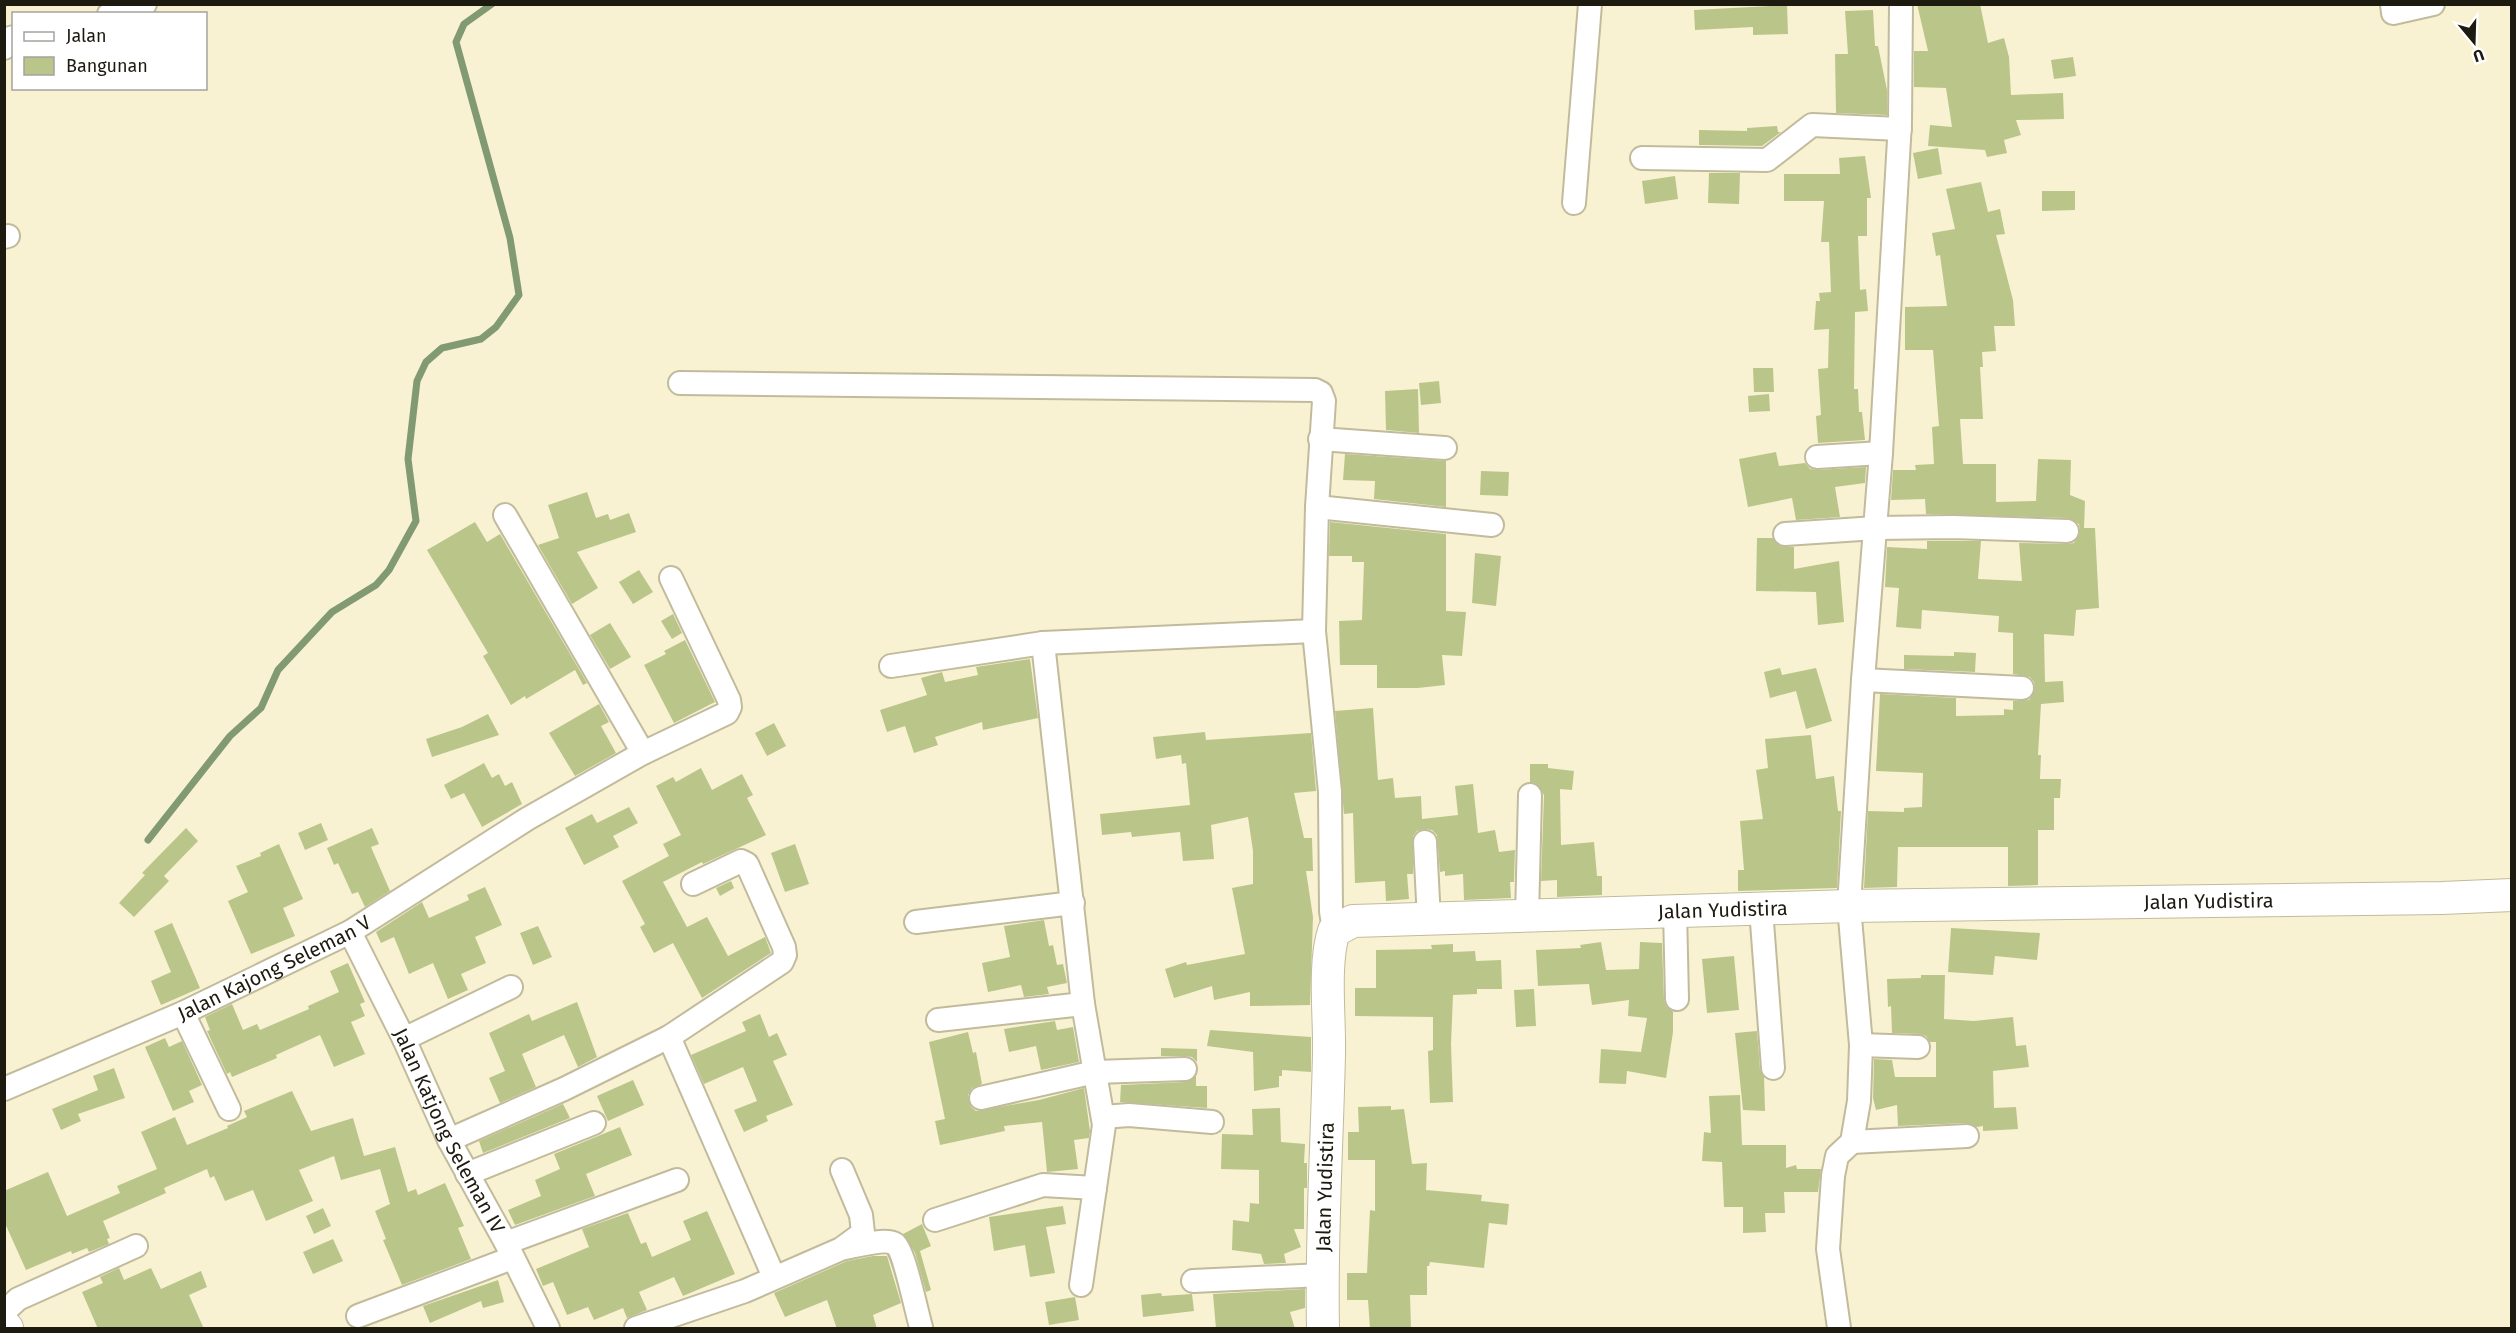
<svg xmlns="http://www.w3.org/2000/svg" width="2516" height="1333" viewBox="0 0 2516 1333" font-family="'Fira Sans',sans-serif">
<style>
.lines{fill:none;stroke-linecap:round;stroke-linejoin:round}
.stream{stroke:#829a72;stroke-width:7}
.building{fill:#bac689}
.street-casing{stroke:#c1bb9c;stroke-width:26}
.secondary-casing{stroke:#c1bb9c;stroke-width:34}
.street{stroke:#fff;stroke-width:22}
.secondary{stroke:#fff;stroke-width:32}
.labels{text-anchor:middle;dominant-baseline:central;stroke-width:4.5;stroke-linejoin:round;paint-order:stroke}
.street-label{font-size:20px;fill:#1d1a0f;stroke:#fff}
</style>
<rect width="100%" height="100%" fill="#f8f2d2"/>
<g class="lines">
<polyline class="stream" points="148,840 230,736 261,708 278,670 332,612 376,585 389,570 416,521 408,459 417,381 426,362 442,348 481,339 496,327 519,295 510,238 456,42 464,24 492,4"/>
</g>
<g class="building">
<polygon points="1917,4 1980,4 1988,43 2004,38 2009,57 2011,95 2063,93 2064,119 2016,120 2021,135 2004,140 2007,153 1987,157 1985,150 1928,146 1930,125 1952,127 1946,88 1914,87 1914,51 1928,51"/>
<polygon points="1787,5 1788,34 1753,35 1753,27 1695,30 1694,10"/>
<polygon points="1873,10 1875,46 1878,46 1887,90 1887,115 1836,113 1835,54 1848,54 1845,11"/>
<polygon points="2073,57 2076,76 2054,79 2051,60"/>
<polygon points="1777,126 1778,132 1781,132 1762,146 1699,145 1699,130 1747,131 1747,128"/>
<polygon points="1938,148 1942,174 1918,179 1913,153"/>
<polygon points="1865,156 1871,198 1867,198 1867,236 1858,236 1860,290 1866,289 1868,311 1855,312 1854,389 1858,389 1859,412 1862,412 1865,440 1818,443 1816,416 1821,415 1818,369 1828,368 1829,329 1814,330 1816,301 1820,301 1819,293 1831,292 1829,242 1821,242 1824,201 1784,201 1784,174 1840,174 1839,158"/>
<polygon points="1709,173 1740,173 1739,204 1708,203"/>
<polygon points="1675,176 1678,199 1645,204 1642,181"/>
<polygon points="1981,182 1988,212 2000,209 2005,234 1996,235 2013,300 2015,326 1994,326 1996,351 1982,352 1983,367 1980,367 1983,419 1960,419 1963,464 1996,464 1996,502 2036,501 2038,459 2071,460 2070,495 2085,501 2084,528 2095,528 2099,608 2076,610 2074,636 2044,634 2045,682 2063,681 2064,702 2041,704 2038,755 2041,755 2040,779 2061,779 2060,798 2054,798 2054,830 2038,830 2038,885 2008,886 2008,847 1898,847 1897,887 1864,888 1868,811 1904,812 1904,808 1922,807 1923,773 1876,771 1880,694 1956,698 1956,716 2004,715 2004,709 2013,710 2013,701 2029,700 2035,689 2034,682 2030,677 2013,674 2013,633 1998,632 1999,616 1922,610 1921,629 1896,627 1899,588 1885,587 1887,547 1927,549 1927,541 1981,541 1978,579 2022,581 2019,543 2067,544 2074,543 2080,532 2079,524 2068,518 1926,514 1925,499 1891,500 1893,470 1916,470 1915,465 1934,464 1932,427 1939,426 1933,350 1905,350 1905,307 1947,306 1940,255 1936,256 1932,233 1955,229 1946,189"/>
<polygon points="2042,191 2075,191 2075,210 2042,211"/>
<polygon points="1753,368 1773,368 1774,392 1754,392"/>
<polygon points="1439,381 1441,403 1421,405 1419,383"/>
<polygon points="1418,389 1419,433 1386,430 1385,391"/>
<polygon points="1769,394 1770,411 1749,412 1748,396"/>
<polygon points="1776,452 1779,466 1805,463 1810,469 1817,470 1866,467 1865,483 1835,487 1840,517 1796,520 1792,498 1748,507 1739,459"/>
<polygon points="1345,454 1446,461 1446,507 1374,499 1375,481 1343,480"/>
<polygon points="1481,471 1509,472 1508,496 1480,495"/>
<polygon points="587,492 596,518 608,514 610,520 629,513 636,532 577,552 598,588 572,604 538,545 559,538 548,505"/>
<polygon points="475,522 487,542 500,534 587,683 583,685 575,670 526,699 525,696 511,705 483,656 488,653 427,550"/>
<polygon points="1330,522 1446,534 1446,611 1466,612 1462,656 1442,655 1445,685 1418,688 1377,688 1377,665 1340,665 1339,621 1362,620 1364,562 1352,562 1352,556 1329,556"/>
<polygon points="1757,538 1773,538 1780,546 1794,547 1794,569 1839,561 1844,622 1818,625 1816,592 1756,591"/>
<polygon points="1475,553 1501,556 1496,606 1472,603"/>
<polygon points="639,570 653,592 633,604 619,582"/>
<polygon points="673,614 682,633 672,639 661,621"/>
<polygon points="610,623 631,657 610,669 590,635"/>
<polygon points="685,640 715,702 674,723 644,665 666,654 664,651"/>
<polygon points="1954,652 1976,653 1975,672 1904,669 1904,655 1954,656"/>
<polygon points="1030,659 1038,718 983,730 982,722 935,737 938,745 914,753 905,726 887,732 880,710 927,695 921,678 942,672 945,682 978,675 976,667"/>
<polygon points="1780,668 1782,675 1816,668 1832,721 1806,729 1796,691 1770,698 1764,672"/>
<polygon points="599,704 609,722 601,726 616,753 575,776 549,733"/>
<polygon points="1373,708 1378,780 1393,778 1395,798 1421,796 1422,819 1458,815 1455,786 1473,784 1478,833 1495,830 1499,852 1515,850 1514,882 1510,882 1511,898 1464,900 1463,874 1445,876 1445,871 1440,872 1437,835 1432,830 1425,829 1417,831 1413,836 1413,874 1407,874 1409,899 1386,901 1385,881 1355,883 1353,813 1344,814 1335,711"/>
<polygon points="488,714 499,735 432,757 426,739 462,727"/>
<polygon points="774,723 786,746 767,756 755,733"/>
<polygon points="1205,732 1206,740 1311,733 1316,791 1294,793 1304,838 1312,838 1313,871 1306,871 1313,917 1310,1005 1250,1006 1250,992 1214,1000 1212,986 1174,998 1165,969 1186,962 1187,965 1245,954 1232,888 1253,884 1253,851 1248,817 1211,825 1214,859 1183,861 1180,832 1132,837 1131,832 1102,835 1100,814 1190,805 1186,763 1182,764 1181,755 1156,759 1153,737"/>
<polygon points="1811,735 1816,779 1834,776 1838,811 1841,811 1837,888 1738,891 1738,870 1744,870 1740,821 1763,819 1756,770 1768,768 1765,739"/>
<polygon points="484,763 492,778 499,774 505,786 512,782 522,804 482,827 464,793 451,799 444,785"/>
<polygon points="1530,764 1548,764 1548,768 1574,771 1572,790 1560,789 1561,845 1594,842 1597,876 1602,876 1602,895 1557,897 1557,880 1541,881 1544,795 1537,784 1530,782"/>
<polygon points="701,768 712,790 742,774 753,795 747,798 766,835 703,864 702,862 663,882 687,927 707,917 728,956 765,937 771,953 702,998 673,943 654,953 640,927 645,924 622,881 669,856 663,844 681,835 656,786 673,777 676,782"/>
<polygon points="629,807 638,823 613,836 619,847 584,865 565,828 592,814 597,823"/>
<polygon points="321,823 328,840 305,850 298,833"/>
<polygon points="186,828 198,841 164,876 169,881 134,917 119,903 145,875 142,873"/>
<polygon points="372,828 379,844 371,847 390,891 365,907 358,892 352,894 338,863 334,865 327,848"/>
<polygon points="279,844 303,899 283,908 295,936 251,954 228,901 248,892 236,866 261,856 260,853"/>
<polygon points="795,844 809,884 785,892 771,853"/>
<polygon points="731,881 734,888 720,896 716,888"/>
<polygon points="485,887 502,925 475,937 486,963 461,974 468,990 448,999 433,963 409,974 394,937 381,943 376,932 422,902 429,918 469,900 467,895"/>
<polygon points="1044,920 1049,946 1053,945 1057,965 1063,964 1067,983 1047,987 1049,994 1024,997 1021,985 988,992 982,963 1010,957 1004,926"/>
<polygon points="172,923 200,988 161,1005 151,981 171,972 154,931"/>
<polygon points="538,926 552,957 533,965 520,933"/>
<polygon points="1951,928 2040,933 2037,960 1995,956 1993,975 1948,972"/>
<polygon points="1601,942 1606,970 1639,969 1640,942 1662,943 1664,1000 1666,1006 1673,1012 1673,1032 1666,1078 1627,1071 1626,1084 1599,1083 1601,1049 1641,1052 1647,1018 1628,1016 1629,1000 1592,1005 1589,984 1538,986 1536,950 1581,948 1580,945"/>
<polygon points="1453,944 1453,952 1475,951 1476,961 1501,960 1502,989 1477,989 1477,994 1453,995 1451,1044 1453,1102 1430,1103 1428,1051 1433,1050 1433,1017 1355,1016 1355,988 1376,988 1376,950 1432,949 1431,945"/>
<polygon points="1734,956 1739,1010 1707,1013 1702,959"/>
<polygon points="348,963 365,1002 360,1004 365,1016 351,1022 365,1054 334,1067 320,1035 276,1055 277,1058 232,1077 230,1072 227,1074 207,1031 210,1030 205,1017 232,1004 243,1030 257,1024 260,1030 309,1009 308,1006 339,992 330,971"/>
<polygon points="1921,975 1945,975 1944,1019 1974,1021 2013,1017 2016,1046 2026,1045 2029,1067 1993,1071 1994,1108 2016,1107 2018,1129 1983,1131 1983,1126 1977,1127 1966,1123 1898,1126 1897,1105 1876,1110 1873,1098 1874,1059 1892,1060 1895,1077 1936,1077 1936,1042 1930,1042 1926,1036 1919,1034 1892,1033 1891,1006 1888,1007 1887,979 1921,978"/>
<polygon points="1534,989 1536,1026 1516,1027 1514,990"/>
<polygon points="577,1002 597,1057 578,1067 564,1035 522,1054 536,1087 500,1103 489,1078 505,1071 489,1033 529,1014 532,1021"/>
<polygon points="760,1014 769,1037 777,1033 787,1055 773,1061 793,1105 766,1116 768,1121 744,1132 734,1110 757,1101 743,1067 704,1084 691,1055 746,1031 742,1022"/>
<polygon points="1055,1021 1057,1030 1073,1027 1079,1062 1041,1070 1036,1046 1009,1052 1004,1029"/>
<polygon points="1210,1030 1311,1037 1311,1072 1282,1070 1282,1076 1279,1076 1279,1087 1254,1091 1253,1052 1207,1046"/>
<polygon points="1757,1031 1760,1069 1764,1077 1765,1111 1743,1110 1735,1033"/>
<polygon points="968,1032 973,1053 976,1052 982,1084 972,1088 968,1095 971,1107 976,1111 1039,1100 1084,1088 1090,1131 1089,1138 1074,1140 1078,1169 1047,1172 1042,1122 1004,1126 1005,1131 940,1145 935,1121 945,1119 929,1042"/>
<polygon points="165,1038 169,1047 182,1041 202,1085 189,1091 194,1102 173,1111 145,1047"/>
<polygon points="1161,1048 1197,1049 1197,1062 1192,1057 1185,1056 1161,1056"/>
<polygon points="114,1068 125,1098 78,1114 81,1121 61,1130 52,1109 98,1090 93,1076"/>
<polygon points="1196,1076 1196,1086 1207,1086 1207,1108 1120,1102 1121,1085 1185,1082"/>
<polygon points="633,1080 644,1105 608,1121 597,1096"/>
<polygon points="292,1091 311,1131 353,1118 364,1156 395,1147 408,1192 416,1189 418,1195 445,1183 464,1226 458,1228 471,1259 402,1285 383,1240 386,1239 375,1211 390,1204 380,1169 341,1180 334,1156 299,1170 313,1201 266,1221 253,1190 225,1201 214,1176 210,1178 207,1169 164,1188 166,1193 103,1221 110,1238 107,1239 109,1244 89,1252 87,1248 72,1254 71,1251 26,1270 4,1221 4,1191 48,1172 67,1216 120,1193 117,1186 157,1169 141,1132 175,1117 187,1145 228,1128 227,1126 247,1117 244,1111"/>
<polygon points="1740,1095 1742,1145 1786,1145 1786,1168 1796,1165 1797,1169 1821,1169 1818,1192 1784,1192 1785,1213 1765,1213 1766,1232 1743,1233 1743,1207 1724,1207 1722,1162 1702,1161 1704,1132 1711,1133 1709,1096"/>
<polygon points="563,1104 570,1118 483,1153 479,1141"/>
<polygon points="1391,1106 1391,1110 1404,1109 1412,1164 1427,1163 1426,1190 1482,1195 1481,1201 1509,1204 1507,1225 1489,1223 1484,1268 1430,1262 1429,1266 1427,1266 1427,1295 1410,1295 1411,1329 1370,1329 1368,1300 1347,1300 1347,1273 1367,1273 1370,1210 1375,1211 1375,1160 1348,1160 1348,1132 1359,1132 1358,1107"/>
<polygon points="1280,1108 1281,1142 1305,1144 1304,1163 1307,1163 1307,1188 1304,1188 1304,1229 1294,1229 1301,1247 1284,1254 1286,1263 1264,1264 1261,1254 1232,1250 1233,1220 1249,1222 1250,1203 1259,1204 1259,1170 1221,1169 1222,1134 1253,1135 1252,1109"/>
<polygon points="620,1127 632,1155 586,1174 595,1196 515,1225 508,1210 541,1196 535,1180 560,1169 554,1154"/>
<polygon points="1063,1206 1066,1224 1046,1227 1055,1273 1030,1277 1025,1245 994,1251 989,1217"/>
<polygon points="323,1208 331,1226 314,1234 306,1216"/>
<polygon points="707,1211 735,1274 683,1296 674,1277 639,1292 647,1310 627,1318 623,1308 594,1320 588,1307 567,1315 553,1282 543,1286 536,1269 589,1247 582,1229 628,1213 641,1244 646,1242 652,1257 691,1240 683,1221"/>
<polygon points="922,1224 931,1246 920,1251 931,1290 926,1292 915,1253 903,1234"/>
<polygon points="333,1239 343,1261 313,1274 303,1252"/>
<polygon points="873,1256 887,1256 901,1303 873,1315 877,1329 837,1329 827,1300 785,1317 774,1293 847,1261"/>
<polygon points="119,1268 124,1280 151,1268 161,1289 201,1271 207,1287 189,1295 204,1329 98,1329 82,1292 103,1283 100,1277"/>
<polygon points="498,1280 504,1302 483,1308 481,1301 430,1323 423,1306"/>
<polygon points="1305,1289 1305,1308 1290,1312 1295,1329 1216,1329 1213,1294"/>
<polygon points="1161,1293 1162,1296 1192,1294 1194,1311 1143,1317 1141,1295"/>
<polygon points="1075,1297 1079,1320 1049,1325 1045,1302"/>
</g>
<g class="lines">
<g class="street-casing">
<g id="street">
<polyline points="2392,4 2393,13 2433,4"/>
<polyline points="109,14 145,4"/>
<polyline points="4,48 10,38 14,37"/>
<polyline points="1642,158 1767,160 1812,125 1900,129"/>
<polyline points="1574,203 1590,4"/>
<polyline points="4,237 8,236"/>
<polyline points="680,383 1315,390 1321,393 1324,401 1317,507 1314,631 1330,792 1331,911 1334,931"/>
<polyline points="1320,439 1445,448"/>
<polyline points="1817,457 1881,453"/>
<polyline points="1317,507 1492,525"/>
<polyline points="505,515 643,753"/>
<polyline points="1785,534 1876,528 1953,527 2067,531"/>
<polyline points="891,666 1043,643"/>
<polyline points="1863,680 2022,688"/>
<polyline points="1425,842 1429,920"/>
<polyline points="1761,909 1773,1068"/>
<polyline points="1675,910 1677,999"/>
<polyline points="1527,917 1530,795"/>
<polyline points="916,922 1073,903"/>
<path id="s1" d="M350,932L404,1039L449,1140L506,1243L548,1328"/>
<polyline points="183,1013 229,1109"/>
<polyline points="938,1020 1083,1004"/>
<polyline points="669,1037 774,1277"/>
<polyline points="404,1039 511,987"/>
<polyline points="1861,1045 1918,1047"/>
<path id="s2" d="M4,1089L183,1013L350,932L527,819L643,753L727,713L730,707L729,700L671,578"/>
<polyline points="981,1098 1095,1072 1185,1069"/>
<polyline points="1103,1117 1129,1115 1212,1122"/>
<polyline points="449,1140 564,1089 669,1037 782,962 785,955 784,947 747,864 741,861 693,884"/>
<polyline points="1852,1142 1967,1136"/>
<polyline points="467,1174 594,1123"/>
<polyline points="935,1220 1043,1185 1095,1188"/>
<polyline points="506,1243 677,1180"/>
<path d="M845,1248C856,1246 886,1238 895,1244C904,1250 917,1314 921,1327"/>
<polyline points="1193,1281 1322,1275"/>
<polyline points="1081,1285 1104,1125 1083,1004 1043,643 1314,631"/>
<polyline points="4,1312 18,1299 136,1246"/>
<polyline points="358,1316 512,1258"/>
<polyline points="636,1328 745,1291 841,1249 863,1233 861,1215 842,1170"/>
<polyline points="1839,1328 1828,1249 1833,1176 1837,1156 1852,1142 1859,1101 1861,1045 1849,906 1863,680 1881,453 1900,122 1901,4"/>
</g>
</g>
<g class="secondary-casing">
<g id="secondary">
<polyline points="4,1325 7,1328"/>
<path id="s3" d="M1323,1328C1321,1237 1327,1145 1329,1054C1330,1018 1323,964 1334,931L1353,921L1849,906L2442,898L2512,895"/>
</g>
</g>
<use href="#street" class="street"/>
<use href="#secondary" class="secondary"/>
</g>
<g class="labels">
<g class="street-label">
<text stroke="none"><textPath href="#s3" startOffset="1275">Jalan Yudistira</textPath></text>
<text stroke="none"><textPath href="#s3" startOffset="789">Jalan Yudistira</textPath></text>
<text stroke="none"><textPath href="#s2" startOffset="296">Jalan Kajong Seleman V</textPath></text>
<text stroke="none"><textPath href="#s1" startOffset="222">Jalan Katjong Seleman IV</textPath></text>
<text stroke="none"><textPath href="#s3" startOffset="141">Jalan Yudistira</textPath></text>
</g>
</g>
<rect width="2516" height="1333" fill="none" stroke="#1d1a0f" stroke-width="12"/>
<rect x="12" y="12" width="195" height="78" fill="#ffffff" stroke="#a5a39f" stroke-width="1.5"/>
<rect x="24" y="32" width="30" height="9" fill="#ffffff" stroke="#a5a39f" stroke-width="1.5"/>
<text x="66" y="42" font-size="18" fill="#1d1a0f">Jalan</text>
<rect x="24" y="57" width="30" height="18" fill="#bac689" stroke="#a5a39f" stroke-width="1.5"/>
<text x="66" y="72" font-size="18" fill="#1d1a0f">Bangunan</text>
<g transform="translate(2474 42) rotate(161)" stroke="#ffffff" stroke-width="4.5" paint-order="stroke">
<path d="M0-4.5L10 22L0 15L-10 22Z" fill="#1d1a0f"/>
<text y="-9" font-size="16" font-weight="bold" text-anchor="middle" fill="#1d1a0f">U</text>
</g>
</svg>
